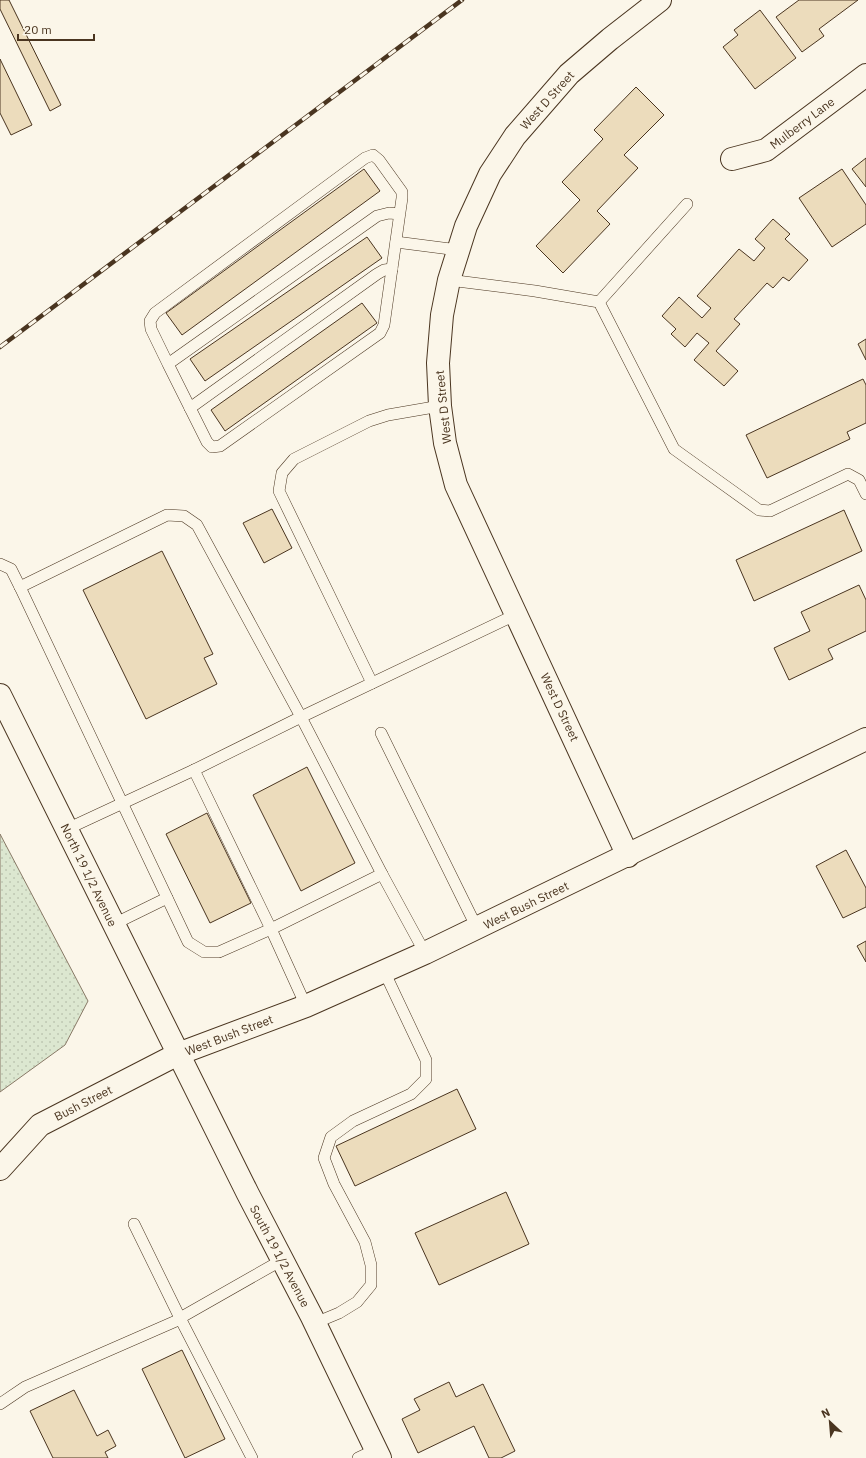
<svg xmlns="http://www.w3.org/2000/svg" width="866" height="1458" viewBox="0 0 866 1458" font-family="'IBM Plex Sans',sans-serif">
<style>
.grass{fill:url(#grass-dots);stroke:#887966}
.building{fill:#ecdcbc;stroke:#4a3520}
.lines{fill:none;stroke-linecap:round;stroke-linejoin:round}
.lane-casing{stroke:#4a3520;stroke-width:12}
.street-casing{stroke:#4a3520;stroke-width:24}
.secondary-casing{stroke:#4a3520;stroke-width:24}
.lane{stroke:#fbf6e9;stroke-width:11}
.street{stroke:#fbf6e9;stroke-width:22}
.secondary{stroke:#fbf6e9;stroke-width:22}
.rail-casing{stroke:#4a3520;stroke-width:4.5}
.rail{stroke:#fbf6e9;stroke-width:3;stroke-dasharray:9;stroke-linecap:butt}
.labels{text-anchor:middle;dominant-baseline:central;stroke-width:3;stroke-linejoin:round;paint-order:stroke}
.street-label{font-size:12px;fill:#4a3520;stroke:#fbf6e9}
</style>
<defs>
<pattern id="grass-dots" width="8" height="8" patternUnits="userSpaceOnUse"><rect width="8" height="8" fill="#dce7d0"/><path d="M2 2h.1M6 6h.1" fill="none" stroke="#bec7b2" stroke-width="1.8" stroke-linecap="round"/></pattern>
</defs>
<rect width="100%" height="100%" fill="#fbf6e9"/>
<polygon class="grass" points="0,834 88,1001 65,1045 0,1092"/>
<g class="building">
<polygon points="0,0 9,0 61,105 50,111 0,9"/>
<polygon points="799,0 858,0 819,29 824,36 802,52 776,17"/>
<polygon points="760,10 796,58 755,89 723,47 738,35 734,30"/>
<polygon points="0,59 32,125 11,135 0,113"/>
<polygon points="636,87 664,115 624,155 638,168 597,211 610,224 563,273 536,246 580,200 562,182 603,139 594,130"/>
<polygon points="866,158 866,187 852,169"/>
<polygon points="364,169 380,191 182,335 166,313"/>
<polygon points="842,169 866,205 866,224 832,247 799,198"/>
<polygon points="773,219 790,234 785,239 808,260 789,281 783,277 773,288 767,283 734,319 740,324 716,351 738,371 724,386 694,360 709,343 697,333 685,347 671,334 676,329 662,316 679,297 702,318 711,308 697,296 739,249 754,261 765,248 755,239"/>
<polygon points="367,237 382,258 205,381 190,359"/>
<polygon points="362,303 377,323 225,431 211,410"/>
<polygon points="866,339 866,360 858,344"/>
<polygon points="863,379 866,385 866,423 847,432 850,439 767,478 746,435"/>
<polygon points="272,509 292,548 264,563 243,523"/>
<polygon points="844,510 862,551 754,601 736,560"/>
<polygon points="162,551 213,654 204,658 217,684 146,719 83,590"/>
<polygon points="859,585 866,600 866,631 828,649 833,659 789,680 774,648 810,631 801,612"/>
<polygon points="307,767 355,863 301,891 253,795"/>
<polygon points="207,813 251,903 210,923 166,834"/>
<polygon points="846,850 866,888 866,907 843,918 816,866"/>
<polygon points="866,941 866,962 857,946"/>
<polygon points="457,1089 476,1129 355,1186 336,1146"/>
<polygon points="506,1192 529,1244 439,1285 415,1233"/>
<polygon points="182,1350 225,1439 185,1458 142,1369"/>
<polygon points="449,1382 456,1397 483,1384 515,1451 501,1458 489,1458 474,1426 418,1453 402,1419 420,1410 414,1399"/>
<polygon points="74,1390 97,1436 108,1430 116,1446 105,1452 108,1458 53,1458 30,1411"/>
</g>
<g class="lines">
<g class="lane-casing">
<g id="lane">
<polyline points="396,242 458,250"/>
<polyline points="449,280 535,291 599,302 674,449 759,510 770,511 848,474 859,480 866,494"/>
<polyline points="599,302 687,204"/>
<polyline points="168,364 151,329 150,321 155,313 365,158 373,155 379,160 402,192 402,198 384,325 380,333 220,446 212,447 207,442 168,364 377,216 389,213 400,214"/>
<polyline points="190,408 377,274 384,270 392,269"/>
<polyline points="0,564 11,569 20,587"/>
<polyline points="372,683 279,491 282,473 294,459 369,421 388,415 440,406"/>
<polyline points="381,733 477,928"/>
<polyline points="194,770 271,929 382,874"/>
<polyline points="67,829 194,770 301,717 517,614"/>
<polyline points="114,924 167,898"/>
<polyline points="306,1006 271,929 219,952 204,952 188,942 20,587 167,515 184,516 197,525 301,717 382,874 425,953"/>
<polyline points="134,1224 180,1318 252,1458"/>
<polyline points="315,1323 339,1313 357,1302 371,1285 371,1265 365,1242 334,1184 324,1158 331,1137 353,1121 411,1094 426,1079 426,1060 384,971"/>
<polyline points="0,1404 25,1387 176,1321 180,1318 282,1260"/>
<polyline points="358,1458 375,1450"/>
</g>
</g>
<g class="street-casing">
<polyline id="street" points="732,159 766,150 866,75"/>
</g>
<g class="secondary-casing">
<g id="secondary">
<polyline points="0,695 248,1194 312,1317 380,1458"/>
<polyline points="628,856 456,485 445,443 440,406 438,363 442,315 449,280 466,226 490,174 515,136 569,74 610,39 660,0"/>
<polyline points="0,1169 40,1125 178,1054 306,1006 425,953 866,739"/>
</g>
</g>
<use href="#lane" class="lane"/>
<use href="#street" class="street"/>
<use href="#secondary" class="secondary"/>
<g class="rail-casing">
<polyline id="rail" points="0,347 462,0"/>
</g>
<use href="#rail" class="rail"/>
</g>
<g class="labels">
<g class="street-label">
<text transform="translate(547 100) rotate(-48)">West D Street</text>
<text transform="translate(802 123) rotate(-37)">Mulberry Lane</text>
<text transform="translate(443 407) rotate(-96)">West D Street</text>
<text transform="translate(560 707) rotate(65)">West D Street</text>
<text transform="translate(89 875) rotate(64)">North 19 1/2 Avenue</text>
<text transform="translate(526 905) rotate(-26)">West Bush Street</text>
<text transform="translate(229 1035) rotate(-21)">West Bush Street</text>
<text transform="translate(83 1103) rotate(-27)">Bush Street</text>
<text transform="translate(280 1256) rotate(62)">South 19 1/2 Avenue</text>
</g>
</g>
<g transform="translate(830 1422) rotate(334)" stroke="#fbf6e9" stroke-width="3" paint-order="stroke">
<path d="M0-3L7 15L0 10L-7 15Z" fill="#4a3520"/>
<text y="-6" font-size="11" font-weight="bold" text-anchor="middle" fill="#4a3520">N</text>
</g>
<path d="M18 34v6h76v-6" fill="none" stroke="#4a3520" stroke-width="2"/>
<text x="24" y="34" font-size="12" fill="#4a3520" stroke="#fbf6e9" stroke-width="3" paint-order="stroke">20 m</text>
</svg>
